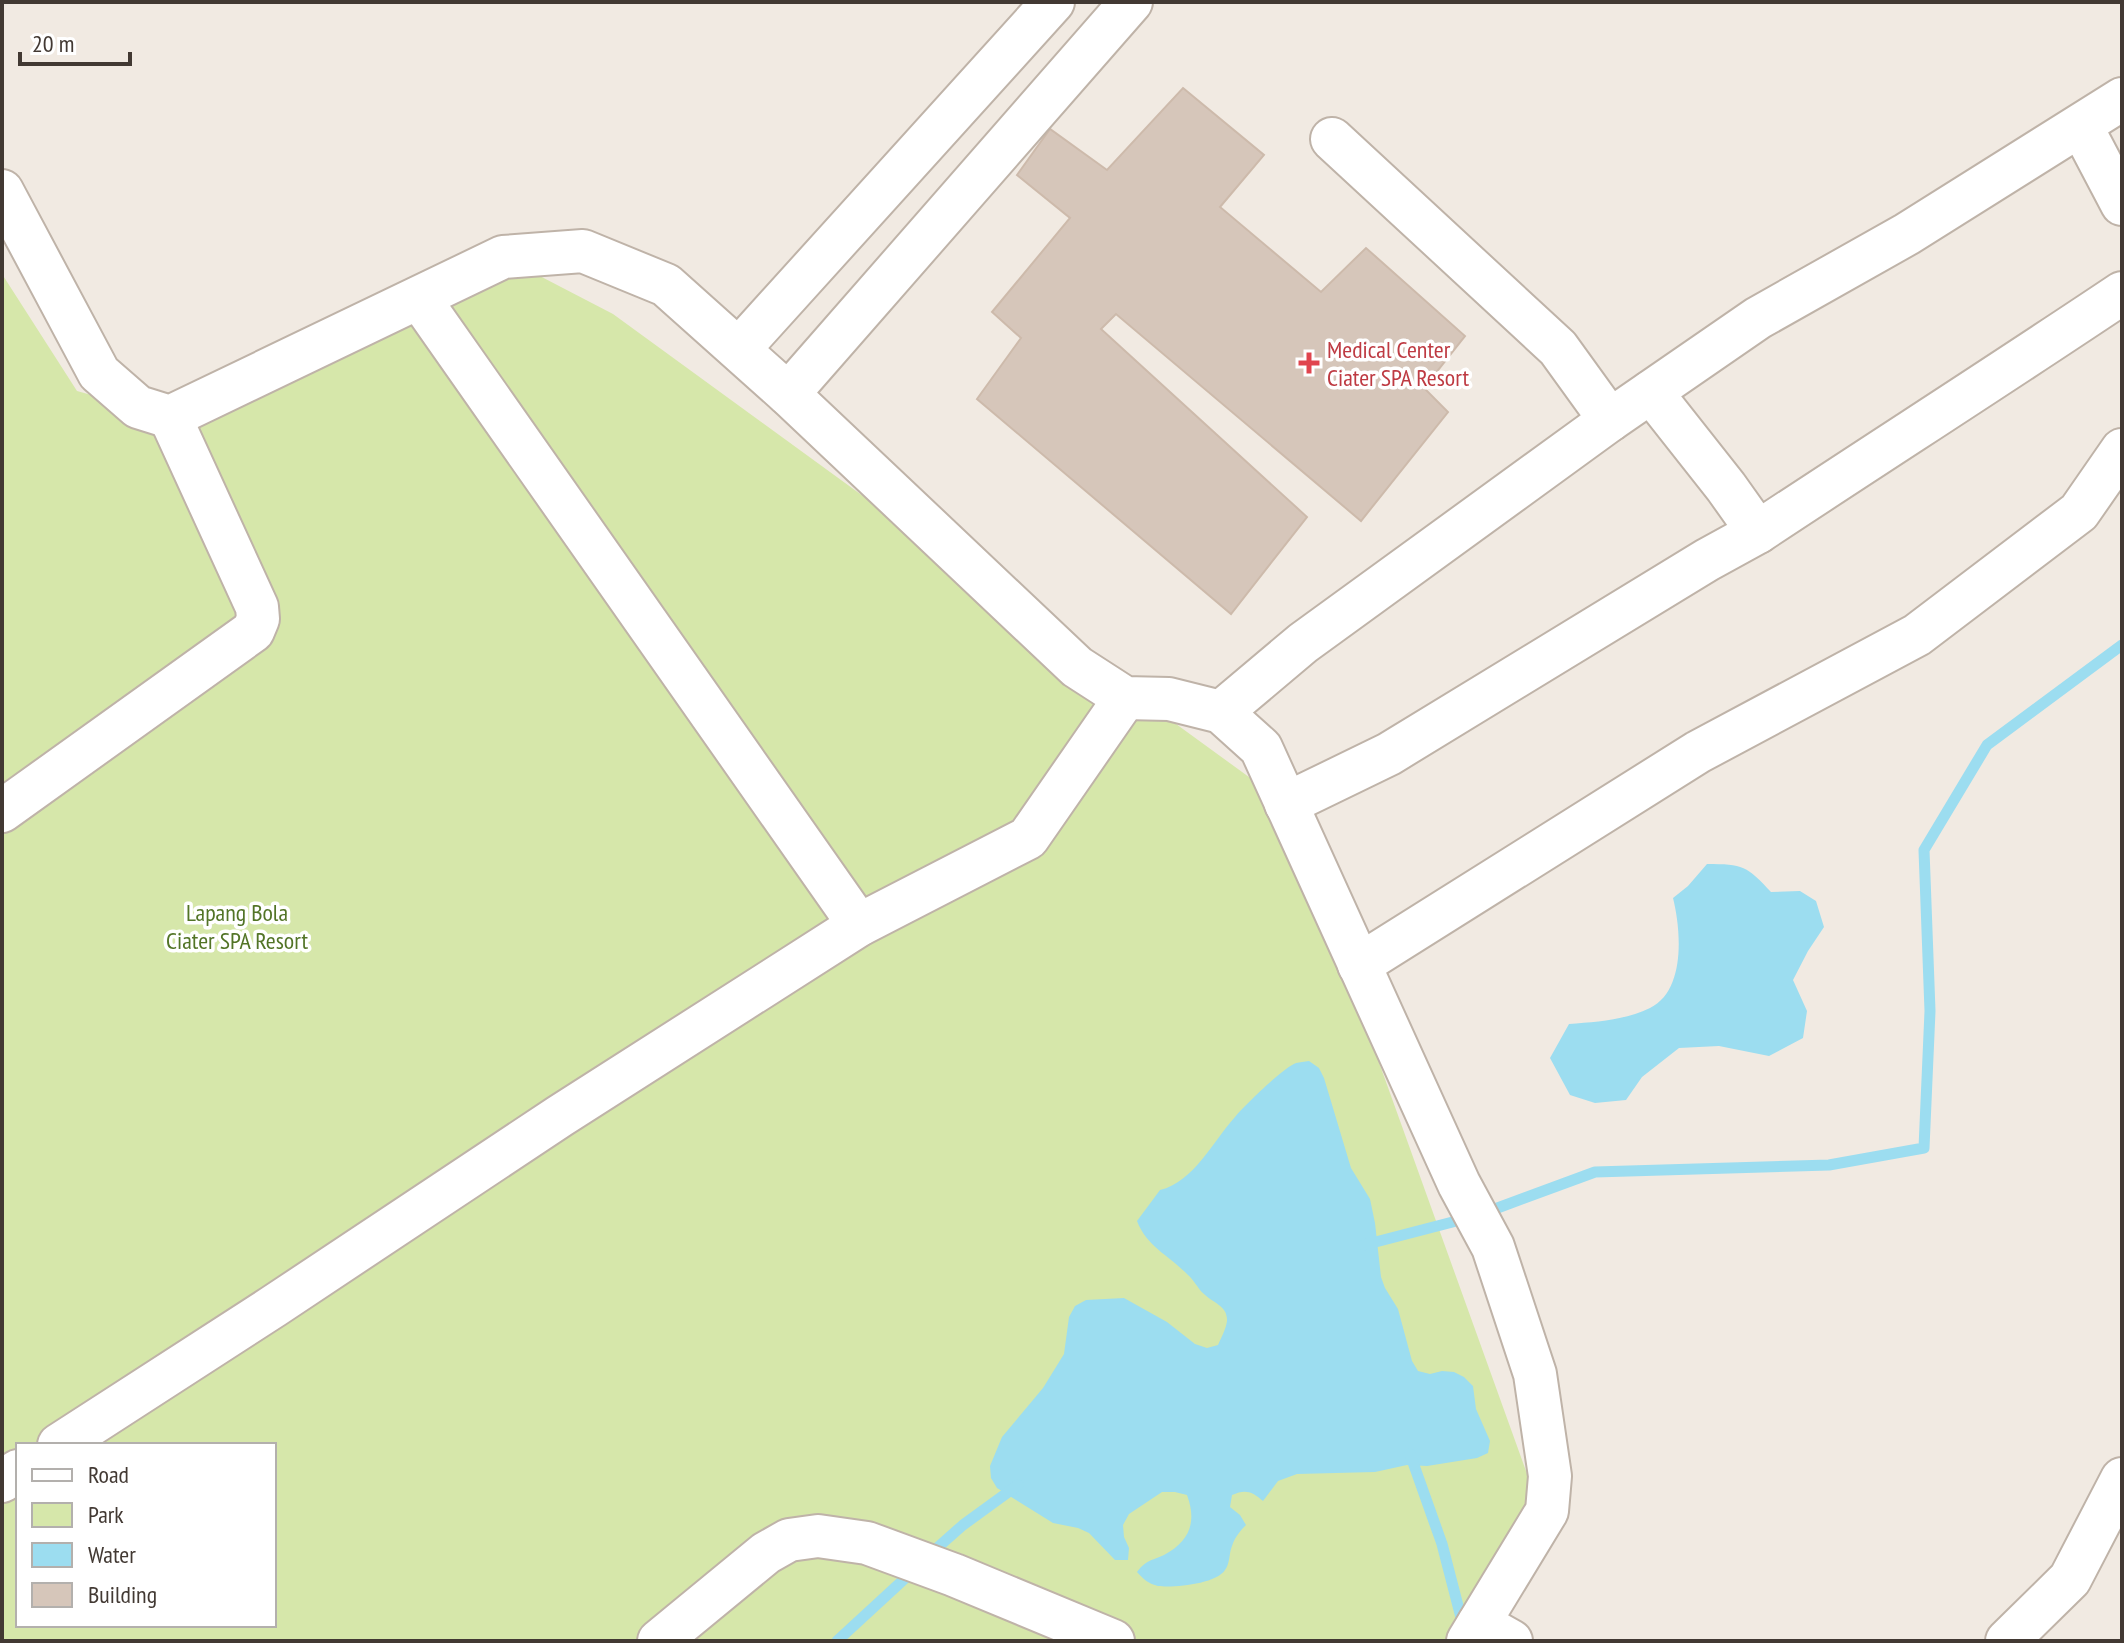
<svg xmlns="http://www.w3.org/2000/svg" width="2124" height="1643" viewBox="0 0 2124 1643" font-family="'PT Sans Narrow',sans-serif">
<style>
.green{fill:#d6e7aa;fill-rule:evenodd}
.water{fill:#9cddf0}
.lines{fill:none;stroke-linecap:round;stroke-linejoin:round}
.stream{stroke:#9cddf0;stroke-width:11}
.building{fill:#d6c6ba;stroke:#cdbaab;stroke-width:2}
.minor-casing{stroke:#bfb3a8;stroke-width:46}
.minor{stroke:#fff;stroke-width:42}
.health-dot{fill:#e0444e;stroke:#fff;stroke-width:3}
.labels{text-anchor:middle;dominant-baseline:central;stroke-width:7;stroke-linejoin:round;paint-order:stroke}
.health-label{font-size:24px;fill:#be3a42;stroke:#fff;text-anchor:start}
.park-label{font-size:24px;fill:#527426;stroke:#fff}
</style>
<rect width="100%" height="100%" fill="#f1eae2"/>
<path class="green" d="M503,257L613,314L1286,804L1535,1496L1445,1641H2V274L77,391L170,417ZM18,1445H274V1625H18Z"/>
<g class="water">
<path d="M1707,864C1743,864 1747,866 1771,892L1800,891L1816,901L1824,927L1808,951L1793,980L1807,1011L1803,1038L1769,1056L1719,1046L1679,1048L1642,1077L1626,1100L1595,1103L1570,1095L1550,1058L1569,1024C1596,1022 1625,1020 1650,1008C1686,990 1681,930 1673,898L1688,886Z"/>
<path d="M1309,1061L1319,1068L1324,1078L1351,1168L1370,1199L1375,1223L1381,1277L1385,1288L1398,1309L1412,1361L1418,1371L1430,1374L1442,1371L1454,1372L1464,1377L1473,1386L1476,1409L1490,1441L1488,1453L1477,1458L1427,1466L1407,1465L1375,1472L1297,1474L1278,1481L1263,1501C1252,1491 1245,1489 1232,1495L1230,1507L1240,1515L1246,1525C1240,1531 1235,1537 1232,1546C1229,1553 1230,1564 1225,1570C1216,1584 1174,1588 1158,1586C1149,1584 1143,1579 1137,1572C1146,1560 1151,1561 1164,1555C1190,1541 1197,1522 1187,1495L1175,1492H1162L1129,1514L1123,1525L1124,1537L1129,1548L1128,1560H1115L1089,1533L1078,1528L1053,1523L997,1488L991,1478L990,1466L1002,1437L1043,1388L1064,1354L1069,1317L1075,1306L1086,1300L1124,1298L1167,1322L1195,1344L1207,1348L1218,1345C1221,1338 1226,1329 1227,1321C1228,1306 1213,1303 1204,1294C1198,1289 1194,1280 1188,1275C1170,1256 1147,1247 1137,1221L1160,1190C1194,1182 1213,1141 1235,1117C1244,1106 1284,1067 1296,1063C1300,1062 1304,1062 1309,1061Z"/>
</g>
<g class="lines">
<g class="stream">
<polyline points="1484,1213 1595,1172 1829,1165 1924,1148 1930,1011 1924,850 1987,745 2122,645"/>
<polyline points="1364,1245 1468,1218"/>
<polyline points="1410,1454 1442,1544 1464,1629"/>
<polyline points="928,1556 963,1525 1018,1485"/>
<polyline points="837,1641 913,1571"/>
</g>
</g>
<polygon class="building" points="1183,88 1264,155 1220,207 1321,292 1366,248 1465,336 1424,388 1448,412 1361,521 1116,314 1101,329 1307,517 1231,614 977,399 1021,338 992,312 1070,218 1017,175 1050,129 1107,170"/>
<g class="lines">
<g class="minor-casing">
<g id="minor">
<polyline points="2081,126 2122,204"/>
<polyline points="1332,139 1558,348 1610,420"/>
<polyline points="2,191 99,373 138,407 170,417 503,257 583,251 666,285 788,394 1077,667 1125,698 1169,699 1221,712 1261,748 1459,1184 1493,1247 1535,1374 1550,1476 1547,1511 1468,1641"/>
<polyline points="419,298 859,925"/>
<polyline points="739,349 1053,2"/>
<polyline points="788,394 1131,2"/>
<path d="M1758,532C1879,452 2001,374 2122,293"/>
<polyline points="1221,712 1303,643 1610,420 1758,318 1907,234 2122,99"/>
<polyline points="1286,804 1389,754 1707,560 1758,532 1726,487 1651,392"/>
<polyline points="2,811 253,631 258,619 257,607 170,417"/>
<polyline points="1359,965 1698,752 1917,635 2079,512 2122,450"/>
<polyline points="59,1445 274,1306 560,1116 859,925 1028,838 1125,698"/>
<polyline points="2,1481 18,1471"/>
<polyline points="1479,1623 1511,1641"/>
<polyline points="659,1641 766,1553 789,1540 818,1536 867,1543 954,1575 1113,1641"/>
<polyline points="2007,1641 2070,1579 2122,1479"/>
</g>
</g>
<use href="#minor" class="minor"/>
</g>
<path class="health-dot" d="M1305 351h8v8h8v8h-8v8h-8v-8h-8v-8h8z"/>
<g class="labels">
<g class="health-label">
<text x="1327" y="349">Medical Center<tspan x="1327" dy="28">Ciater SPA Resort</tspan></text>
</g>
<g class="park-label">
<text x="237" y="912">Lapang Bola<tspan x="237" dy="28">Ciater SPA Resort</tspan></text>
</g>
</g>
<rect width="2124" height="1643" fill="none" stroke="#423933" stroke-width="8"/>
<rect x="16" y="1443" width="260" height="184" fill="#ffffff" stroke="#b3b0ad" stroke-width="2"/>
<rect x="32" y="1469" width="40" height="12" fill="#ffffff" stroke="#b3b0ad" stroke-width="2"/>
<text x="88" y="1483" font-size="24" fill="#423933">Road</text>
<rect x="32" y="1503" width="40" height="24" fill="#d6e7aa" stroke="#b3b0ad" stroke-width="2"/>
<text x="88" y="1523" font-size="24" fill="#423933">Park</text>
<rect x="32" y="1543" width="40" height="24" fill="#9cddf0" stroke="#b3b0ad" stroke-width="2"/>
<text x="88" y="1563" font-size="24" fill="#423933">Water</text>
<rect x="32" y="1583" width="40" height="24" fill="#d6c6ba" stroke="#b3b0ad" stroke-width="2"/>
<text x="88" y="1603" font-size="24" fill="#423933">Building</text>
<path d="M20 52v12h110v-12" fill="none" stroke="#423933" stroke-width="4"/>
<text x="32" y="52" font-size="24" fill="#423933" stroke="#ffffff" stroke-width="6" paint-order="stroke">20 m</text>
</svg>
